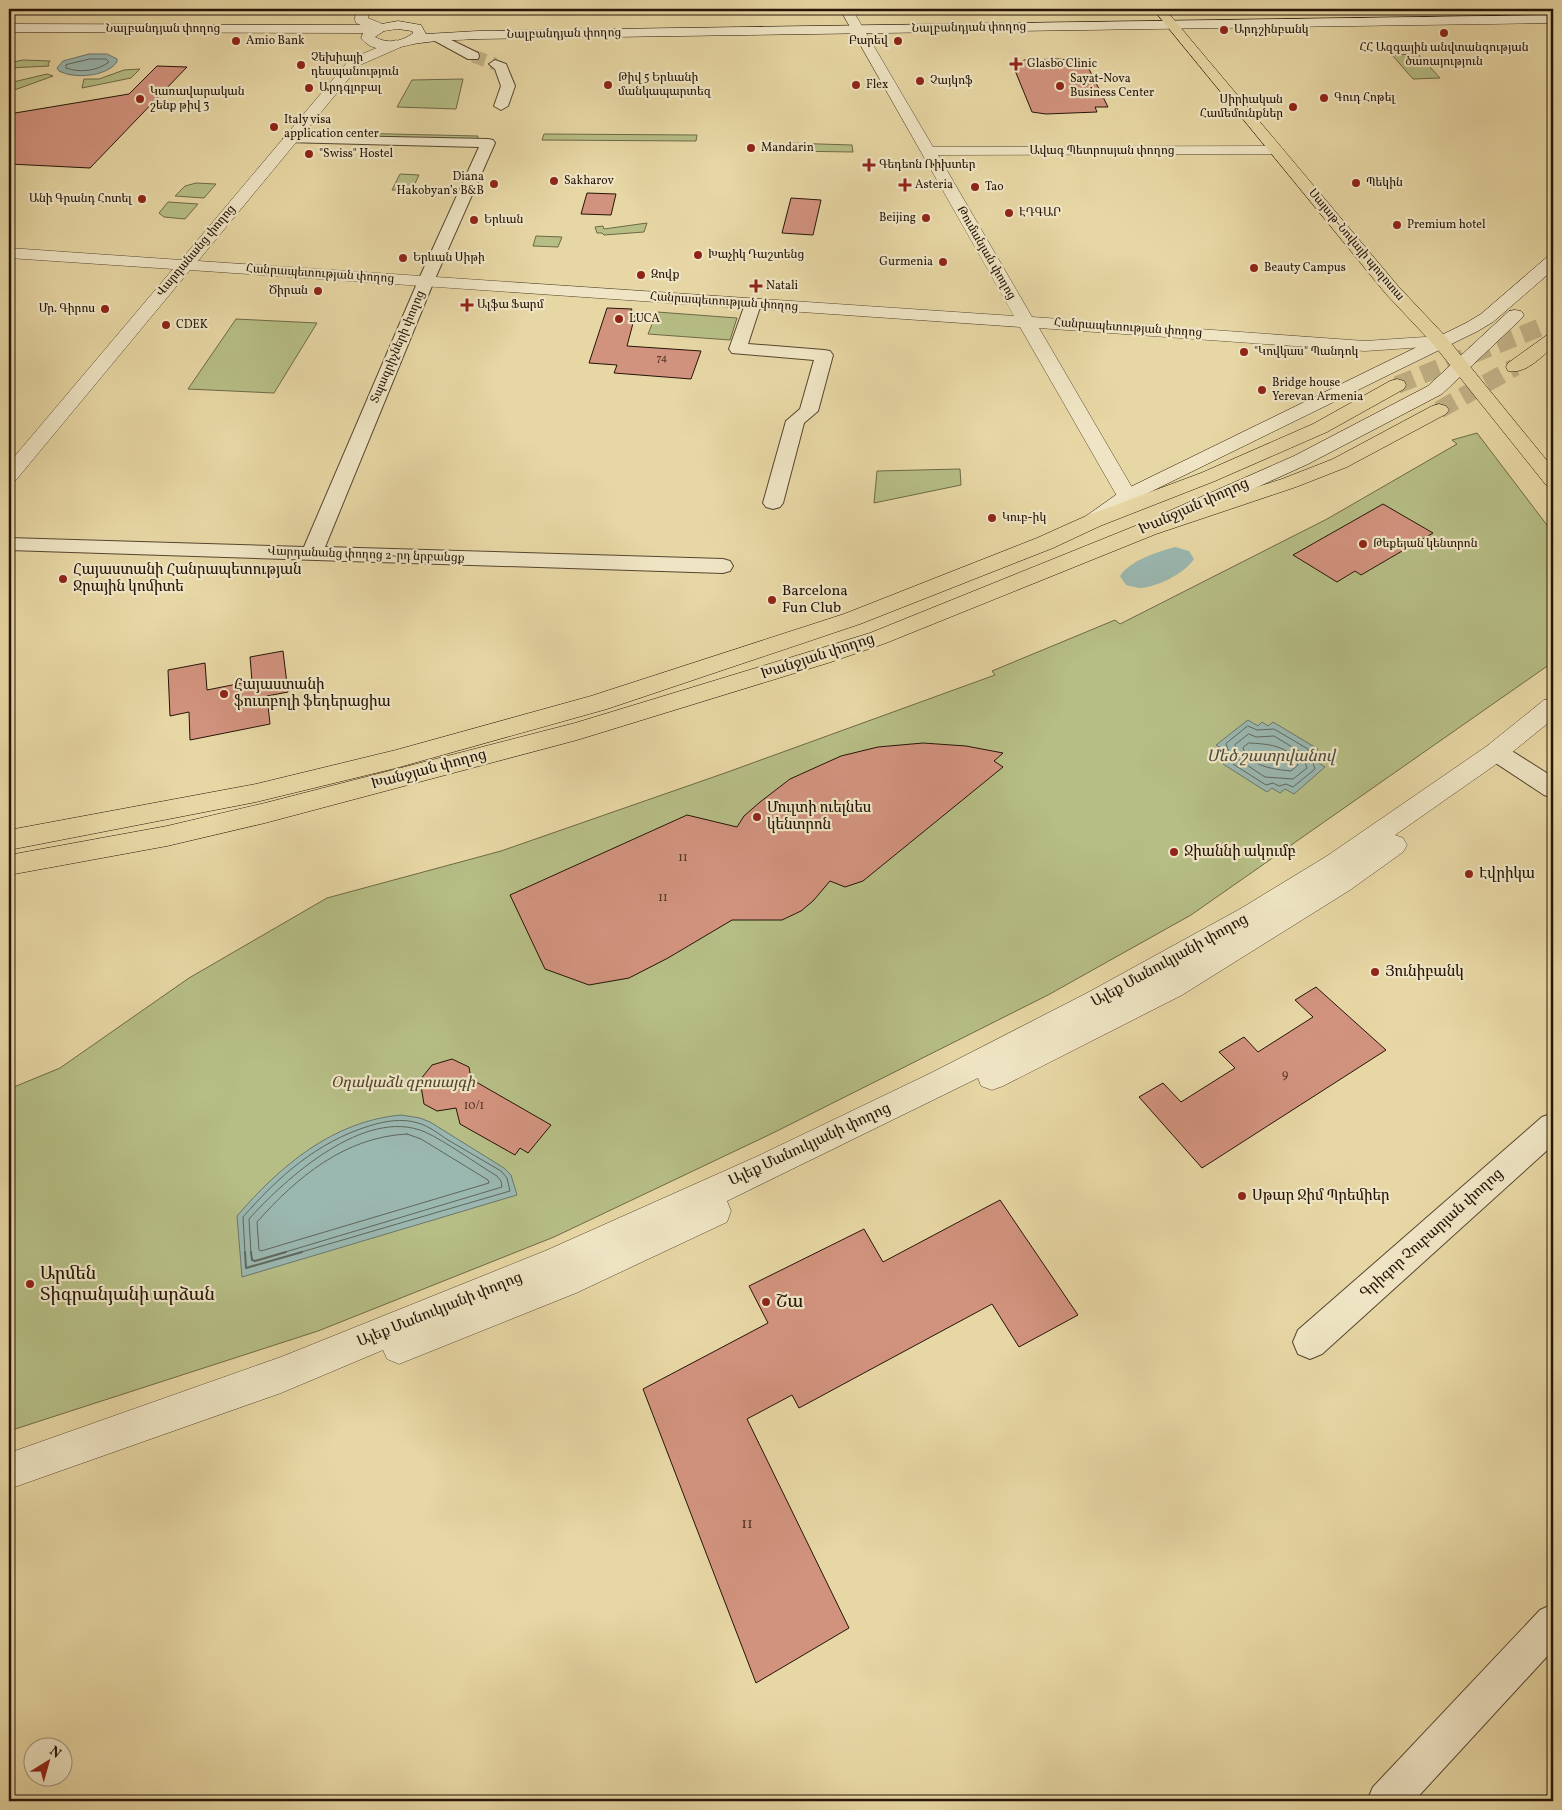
<svg xmlns="http://www.w3.org/2000/svg" width="1562" height="1810" viewBox="0 0 1562 1810" font-family="Vollkorn,'Noto Serif Armenian',serif">
<style>
.green{fill:#b6be85;stroke:#6e6946}
.water{fill:#9ab7b0;stroke:#6b766d}
.lines{fill:none;stroke-linecap:round;stroke-linejoin:round}
.shore-far1{stroke:#60665c;stroke-width:1}
.shore{stroke:#60665c;stroke-width:2}
.river{fill:#9ab7b0;fill-rule:evenodd}
.building{fill:#d2937e;stroke:#251408}
.minor-tunnel{stroke:#c0b085;stroke-width:13;stroke-dasharray:13 7;stroke-linecap:butt}
.primary-tunnel{stroke:#c0b085;stroke-width:18;stroke-dasharray:18 9;stroke-linecap:butt}
.minor-casing{stroke:#56452f;stroke-width:2}
.tertiary-casing{stroke:#56452f;stroke-width:1}
.secondary-casing{stroke:#251408;stroke-width:1}
.primary-casing{stroke:#251408;stroke-width:1}
.minor{fill:#efe5c4;fill-rule:evenodd}
.tertiary{fill:#efe5c4;fill-rule:evenodd}
.secondary{fill:#efe5c4;fill-rule:evenodd}
.primary{fill:#e7d7a4;fill-rule:evenodd}
.poi-dot{fill:#8f2418;stroke:#efe5c4;stroke-width:2}
.labels{text-anchor:middle;dominant-baseline:central;stroke-width:4.5;stroke-linejoin:round;paint-order:stroke}
.far-number-label{font-size:11px;fill:#503426}
.far-street-label{font-size:12px;fill:#251408;stroke:#efe5c4}
.far-poi-label{font-size:12px;fill:#251408;stroke:#efe5c4;text-anchor:start}
.number-label{font-size:12px;fill:#503426}
.street-label{font-size:15px;fill:#251408;stroke:#efe5c4}
.poi-label{font-size:15px;fill:#251408;stroke:#efe5c4;text-anchor:start}
.park-label{font-size:15px;font-style:italic;fill:#50472e;stroke:#efe5c4}
.near-number-label{font-size:15px;fill:#503426}
.water-label{font-size:16px;font-style:italic;fill:#4e4d43;stroke:#efe5c4}
.near-poi-label{font-size:18px;fill:#251408;stroke:#efe5c4;text-anchor:start}
</style>
<rect width="100%" height="100%" fill="#e7d7a4"/>
<filter id="stains"><feTurbulence type="fractalNoise" baseFrequency=".004" numOctaves="4"/><feColorMatrix values="0 0 0 0 .2 0 0 0 0 .09 0 0 0 0 .02 0 0 0 .5 -.17"/></filter>
<radialGradient id="worn" r=".72"><stop offset=".6" stop-color="#630" stop-opacity="0"/><stop offset="1" stop-color="#630" stop-opacity=".3"/></radialGradient>
<g class="green">
<polygon points="1418,54 1440,78 1413,79 1392,55"/>
<polygon points="23,60 50,61 48,64 49,66 9,68 9,63"/>
<polygon points="140,69 131,78 82,88 84,79 99,79 124,70"/>
<polygon points="47,74 53,76 9,92 9,83"/>
<polygon points="463,79 456,109 397,107 412,80"/>
<polygon points="348,133 478,136 477,139 346,136"/>
<polygon points="544,134 697,135 696,141 542,140"/>
<polygon points="788,143 852,145 853,152 786,151"/>
<polygon points="400,174 419,175 412,190 392,190"/>
<polygon points="196,183 216,184 204,198 175,196 185,186"/>
<polygon points="168,202 198,204 185,219 164,217 159,213"/>
<polygon points="647,223 644,232 604,235 602,233 597,233 595,227 603,226 604,229"/>
<polygon points="536,236 562,237 558,247 533,246"/>
<polygon points="657,312 737,318 730,340 648,334"/>
<polygon points="236,319 317,323 274,393 188,389"/>
<polygon points="1477,433 1553,533 1553,662 1191,915 1048,995 773,1133 554,1237 318,1331 9,1431 9,1089 60,1068 189,978 327,898 501,851 725,773 995,675 992,671 1115,620 1120,624 1327,519 1457,444 1452,440"/>
<polygon points="960,469 961,485 874,503 877,471"/>
</g>
<g class="water">
<path d="M89,54H107L117,59V62C106,77 74,79 59,71L57,68L63,61Z"/>
<polygon points="1248,720 1258,726 1262,722 1268,726 1273,722 1318,749 1314,754 1321,759 1317,762 1325,767 1294,794 1285,789 1280,793 1272,788 1267,792 1223,764 1228,759 1220,754 1224,750 1216,745"/>
<path d="M401,1115L420,1118L430,1122L504,1168L511,1175L517,1195L242,1277L237,1216C280,1166 333,1121 401,1115Z"/>
</g>
<g class="lines">
<g class="shore-far1">
<path d="M90,59H106L109,62C97,71 80,73 66,68V65Z"/>
<polygon points="1248,726 1257,730 1274,729 1308,749 1315,769 1293,787 1286,784 1279,786 1273,783 1266,785 1233,764 1226,744"/>
<polygon points="1249,734 1256,737 1274,736 1302,753 1307,768 1293,779 1265,777 1239,760 1235,745"/>
<path d="M1249,743C1267,744 1290,745 1298,765L1291,771C1273,769 1250,767 1243,748Z"/>
<path d="M407,1134L421,1139L488,1180L489,1183L261,1251L259,1250L257,1222C297,1177 345,1137 407,1134Z"/>
<path d="M245,1253L243,1217C278,1177 317,1142 369,1126C385,1121 402,1118 418,1123C429,1126 439,1134 448,1140C466,1150 483,1161 501,1171L507,1178L510,1191L298,1253"/>
<path d="M251,1253L249,1219C285,1179 365,1106 425,1132C447,1142 475,1163 497,1176L501,1181L502,1187L282,1253"/>
</g>
<g class="shore">
<polyline points="245,1252 246,1268 302,1252"/>
<polyline points="251,1252 252,1260 255,1261 286,1252"/>
</g>
<path class="river" d="M1175,547L1189,551L1194,559C1185,573 1159,586 1142,588C1137,588 1131,586 1126,585L1120,576C1131,560 1157,552 1175,547Z"/>
</g>
<g class="building">
<polygon points="1059,59 1074,61 1076,65 1087,65 1108,107 1095,107 1097,112 1046,114 1032,112 1014,68 1024,60"/>
<polygon points="157,66 187,67 90,168 9,164 9,114 129,94"/>
<polygon points="587,193 616,194 611,215 581,214"/>
<polygon points="791,198 821,200 813,235 782,233"/>
<polygon points="607,308 632,309 631,312 636,312 627,346 701,351 691,379 614,373 617,365 589,363"/>
<polygon points="1383,504 1433,533 1361,575 1355,571 1337,582 1293,555"/>
<polygon points="283,651 288,692 267,696 270,724 190,740 189,712 170,716 168,670 205,663 207,690 252,681 250,657"/>
<polygon points="923,743 966,746 1003,753 994,761 1003,767 863,881 845,887 830,881 813,901 801,911 782,920 732,920 668,958 629,978 589,985 545,969 510,895 687,815 737,827 744,816 760,802 790,779 841,756 878,747"/>
<polygon points="1316,987 1386,1050 1202,1168 1139,1097 1163,1083 1181,1102 1235,1068 1219,1052 1244,1037 1258,1052 1313,1017 1295,1000"/>
<polygon points="452,1059 469,1067 471,1079 551,1125 528,1153 520,1148 515,1155 460,1124 456,1108 437,1111 424,1104 420,1080 432,1065"/>
<polygon points="1000,1200 1078,1315 1019,1347 992,1304 799,1408 792,1395 747,1419 849,1628 756,1683 643,1389 768,1323 749,1286 864,1229 883,1262"/>
</g>
<g class="lines">
<polyline class="minor-tunnel" points="473,56 495,64"/>
<g class="primary-tunnel">
<polyline points="1397,385 1541,327"/>
<polyline points="1439,410 1515,367"/>
</g>
<g class="minor-casing">
<g id="minor">
<polygon points="592,9 608,9 602,13 594,12"/>
<polygon points="439,34 478,53 479,56 478,59 468,59 435,41 433,38"/>
<polygon points="495,60 506,64 515,86 508,106 501,110 494,106 501,86 495,69 489,64"/>
<polygon points="290,135 488,139 493,140 495,143 434,281 325,547 723,559 730,561 733,566 730,571 723,573 9,550 9,538 304,547 418,281 479,147 285,142 283,139 285,136"/>
<polygon points="753,299 759,300 761,304 748,344 824,350 830,351 833,355 818,411 804,423 783,503 780,507 773,509 766,507 763,503 786,421 800,409 814,360 732,353 729,349 745,304 747,300"/>
<polygon points="1496,743 1504,746 1553,777 1553,798 1544,795 1488,758 1484,752 1488,746"/>
<polygon points="1553,1113 1553,1145 1322,1354 1310,1359 1298,1354 1293,1342 1298,1330 1542,1117"/>
<polygon points="1553,1604 1553,1650 1414,1801 1367,1801 1373,1787 1540,1610"/>
</g>
</g>
<g class="tertiary-casing">
<g id="tertiary">
<polygon points="356,9 368,9 368,18 385,25 386,28 385,31 375,31 356,23 355,20"/>
<polygon points="840,9 852,9 933,147 1276,146 1281,147 1283,150 1281,153 1276,154 938,155 1032,317 1365,341 1440,336 1446,337 1449,341 1446,345 1440,346 1365,351 1039,328 1137,496 1134,500 1127,502 1120,500 1117,496 1020,327 190,270 16,480 9,482 9,463 173,269 9,258 9,248 181,260 350,59 396,40 403,44 401,47 360,65 198,261 1014,316"/>
<polygon points="1553,698 1553,719 1505,758 1395,835 1403,838 1407,845 1403,852 1350,890 1182,995 1003,1086 992,1090 981,1086 978,1078 727,1201 731,1211 727,1222 576,1293 399,1364 387,1359 383,1350 281,1393 9,1489 9,1453 281,1357 545,1251 758,1156 931,1073 1087,993 1240,909 1327,856 1487,746 1544,700"/>
</g>
</g>
<g class="secondary-casing">
<g id="secondary">
<path d="M1553,15V23L478,39C459,40 439,40 420,43C402,45 377,58 361,38L363,33L9,32V24L376,25L398,21L421,25L426,34L478,31ZM398,29L412,31L413,33C402,42 387,44 375,37L384,31Z"/>
<path d="M1553,256V270L1493,322L1478,331L1134,500C1120,511 1104,530 1086,526L1082,521L1086,516L1120,492L1466,323L1481,314L1547,257Z"/>
<polygon points="1515,310 1521,311 1524,315 1521,319 1442,394 1308,464 1174,525 1167,526 1160,525 1156,520 1160,515 1294,456 1428,386 1509,311"/>
</g>
</g>
<g class="primary-casing">
<g id="primary">
<polygon points="1153,9 1165,9 1398,286 1446,337 1553,468 1553,487 1546,485 1434,345 1386,294"/>
<path d="M1553,334V347C1541,357 1525,375 1508,371L1506,367L1508,363L1547,335Z"/>
<polygon points="1397,379 1404,381 1406,385 1404,389 1327,432 1215,481 1100,526 1053,548 860,624 607,709 396,768 256,802 9,850 9,830 256,784 396,750 591,696 844,614 1037,538 1086,516 1201,473 1313,424 1390,381"/>
<polygon points="1439,404 1446,406 1449,410 1446,414 1347,467 1296,487 1156,534 886,643 831,662 577,740 265,823 167,846 9,875 9,855 167,826 265,803 575,723 815,650 870,633 1140,524 1282,479 1333,459 1432,406"/>
</g>
</g>
<use href="#minor" class="minor"/>
<use href="#tertiary" class="tertiary"/>
<use href="#secondary" class="secondary"/>
<use href="#primary" class="primary"/>
</g>
<g class="poi-dot">
<circle cx="1224" cy="30" r="5"/>
<circle cx="1444" cy="33" r="5"/>
<circle cx="236" cy="41" r="5"/>
<circle cx="898" cy="41" r="5"/>
<path d="M1013.5 56.5h5v5h5v5h-5v5h-5v-5h-5v-5h5z"/>
<circle cx="301" cy="65" r="5"/>
<circle cx="920" cy="81" r="5"/>
<circle cx="608" cy="85" r="5"/>
<circle cx="856" cy="85" r="5"/>
<circle cx="1060" cy="86" r="5"/>
<circle cx="309" cy="88" r="5"/>
<circle cx="1324" cy="98" r="5"/>
<circle cx="140" cy="99" r="5"/>
<circle cx="1293" cy="107" r="5"/>
<circle cx="274" cy="127" r="5"/>
<circle cx="751" cy="148" r="5"/>
<circle cx="309" cy="154" r="5"/>
<path d="M866.5 157.5h5v5h5v5h-5v5h-5v-5h-5v-5h5z"/>
<circle cx="554" cy="181" r="5"/>
<circle cx="1356" cy="183" r="5"/>
<circle cx="494" cy="184" r="5"/>
<path d="M902.5 177.5h5v5h5v5h-5v5h-5v-5h-5v-5h5z"/>
<circle cx="975" cy="187" r="5"/>
<circle cx="142" cy="199" r="5"/>
<circle cx="1009" cy="213" r="5"/>
<circle cx="926" cy="218" r="5"/>
<circle cx="474" cy="220" r="5"/>
<circle cx="1397" cy="225" r="5"/>
<circle cx="698" cy="255" r="5"/>
<circle cx="403" cy="258" r="5"/>
<circle cx="943" cy="262" r="5"/>
<circle cx="1254" cy="268" r="5"/>
<circle cx="641" cy="275" r="5"/>
<path d="M753.5 278.5h5v5h5v5h-5v5h-5v-5h-5v-5h5z"/>
<circle cx="318" cy="291" r="5"/>
<path d="M464.5 297.5h5v5h5v5h-5v5h-5v-5h-5v-5h5z"/>
<circle cx="105" cy="309" r="5"/>
<circle cx="619" cy="319" r="5"/>
<circle cx="166" cy="325" r="5"/>
<circle cx="1244" cy="352" r="5"/>
<circle cx="1262" cy="390" r="5"/>
<circle cx="992" cy="518" r="5"/>
<circle cx="1363" cy="544" r="5"/>
<circle cx="63" cy="579" r="5"/>
<circle cx="772" cy="600" r="5"/>
<circle cx="224" cy="694" r="5"/>
<circle cx="757" cy="817" r="5"/>
<circle cx="1174" cy="852" r="5"/>
<circle cx="1469" cy="874" r="5"/>
<circle cx="1375" cy="972" r="5"/>
<circle cx="1242" cy="1196" r="5"/>
<circle cx="30" cy="1284" r="5"/>
<circle cx="766" cy="1302" r="5"/>
</g>
<g class="labels">
<g class="far-number-label">
<text x="662" y="358">74</text>
</g>
<g class="far-street-label">
<text transform="translate(969 28) rotate(-1)">Նալբանդյան փողոց</text>
<text x="163" y="29">Նալբանդյան փողոց</text>
<text transform="translate(564 34) rotate(-1)">Նալբանդյան փողոց</text>
<text x="1102" y="151">Ավագ Պետրոսյան փողոց</text>
<text transform="translate(1356 245) rotate(50)">Սայաթ-Նովայի պողոտա</text>
<text transform="translate(196 251) rotate(-50)">Վարդանանց փողոց</text>
<text transform="translate(986 253) rotate(60)">Թումանյան փողոց</text>
<text transform="translate(320 274) rotate(4)">Հանրապետության փողոց</text>
<text transform="translate(724 302) rotate(4)">Հանրապետության փողոց</text>
<text transform="translate(1128 328) rotate(4)">Հանրապետության փողոց</text>
<text transform="translate(398 347) rotate(-67)">Տպագրիչների փողոց</text>
<text transform="translate(366 555) rotate(2)">Վարդանանց փողոց 2-րդ նրբանցք</text>
</g>
<g class="far-poi-label">
<text x="1234" y="30">Արդշինբանկ</text>
<text x="246" y="41">Amio Bank</text>
<text x="888" y="41" text-anchor="end">Բարեվ</text>
<text x="1444" y="48" text-anchor="middle">ՀՀ Ազգային անվտանգության<tspan x="1444" dy="14">ծառայություն</tspan></text>
<text x="311" y="58">Չեխիայի<tspan x="311" dy="14">դեսպանություն</tspan></text>
<text x="1027" y="64">Glasbo Clinic</text>
<text x="618" y="78">Թիվ 5 Երևանի<tspan x="618" dy="14">մանկապարտեզ</tspan></text>
<text x="1070" y="79">Sayat-Nova<tspan x="1070" dy="14">Business Center</tspan></text>
<text x="930" y="81">Չայկոֆ</text>
<text x="866" y="85">Flex</text>
<text x="319" y="88">Արդգլոբալ</text>
<text x="150" y="92">Կառավարական<tspan x="150" dy="14">շենք թիվ 3</tspan></text>
<text x="1334" y="98">Գուդ Հոթել</text>
<text x="1283" y="100" text-anchor="end">Սիրիական<tspan x="1283" dy="14">Համեմունքներ</tspan></text>
<text x="284" y="120">Italy visa<tspan x="284" dy="14">application center</tspan></text>
<text x="761" y="148">Mandarin</text>
<text x="319" y="154">"Swiss" Hostel</text>
<text x="879" y="165">Գեդեոն Ռիխտեր</text>
<text x="484" y="177" text-anchor="end">Diana<tspan x="484" dy="14">Hakobyan’s B&amp;B</tspan></text>
<text x="564" y="181">Sakharov</text>
<text x="1366" y="183">Պեկին</text>
<text x="915" y="185">Asteria</text>
<text x="985" y="187">Tao</text>
<text x="132" y="199" text-anchor="end">Անի Գրանդ Հոտել</text>
<text x="1019" y="213">ԷԴԳԱՐ</text>
<text x="916" y="218" text-anchor="end">Beijing</text>
<text x="484" y="220">Երևան</text>
<text x="1407" y="225">Premium hotel</text>
<text x="708" y="255">Խաչիկ Դաշտենց</text>
<text x="413" y="258">Երևան Սիթի</text>
<text x="933" y="262" text-anchor="end">Gurmenia</text>
<text x="1264" y="268">Beauty Campus</text>
<text x="651" y="275">Զովք</text>
<text x="766" y="286">Natali</text>
<text x="308" y="291" text-anchor="end">Ծիրան</text>
<text x="477" y="305">Ալֆա Ֆարմ</text>
<text x="95" y="309" text-anchor="end">Մր. Գիրոս</text>
<text x="629" y="319">LUCA</text>
<text x="176" y="325">CDEK</text>
<text x="1254" y="352">"Կովկաս" Պանդոկ</text>
<text x="1272" y="383">Bridge house<tspan x="1272" dy="14">Yerevan Armenia</tspan></text>
<text x="1002" y="518">Կուբ-իկ</text>
<text x="1373" y="544">Թեքեյան կենտրոն</text>
</g>
<g class="number-label">
<text x="683" y="858">11</text>
<text x="663" y="898">11</text>
<text x="1285" y="1075">9</text>
<text x="474" y="1106">10/1</text>
</g>
<g class="street-label">
<text transform="translate(1194 507) rotate(-24)">Խանջյան փողոց</text>
<text transform="translate(818 657) rotate(-18)">Խանջյան փողոց</text>
<text transform="translate(429 770) rotate(-15)">Խանջյան փողոց</text>
<text transform="translate(1170 961) rotate(-29)">Ալեք Մանուկյանի փողոց</text>
<text transform="translate(810 1145) rotate(-25)">Ալեք Մանուկյանի փողոց</text>
<text transform="translate(1432 1234) rotate(-42)">Գրիգոր Չուբարյան փողոց</text>
<text transform="translate(440 1310) rotate(-22)">Ալեք Մանուկյանի փողոց</text>
</g>
<g class="poi-label">
<text x="73" y="570">Հայաստանի Հանրապետության<tspan x="73" dy="17">Ջրային կոմիտե</tspan></text>
<text x="782" y="591">Barcelona<tspan x="782" dy="17">Fun Club</tspan></text>
<text x="234" y="685">Հայաստանի<tspan x="234" dy="17">ֆուտբոլի ֆեդերացիա</tspan></text>
<text x="767" y="808">Մուլտի ուելնես<tspan x="767" dy="17">կենտրոն</tspan></text>
<text x="1184" y="852">Ջիաննի ակումբ</text>
<text x="1479" y="874">Էվրիկա</text>
<text x="1385" y="972">Յունիբանկ</text>
<text x="1252" y="1196">Սթար Ջիմ Պրեմիեր</text>
</g>
<g class="park-label">
<text x="403" y="1083">Օղակաձև զբոսայգի</text>
</g>
<g class="near-number-label">
<text x="747" y="1524">11</text>
</g>
<g class="water-label">
<text x="1271" y="757">Մեծ շատրվանով</text>
</g>
<g class="near-poi-label">
<text x="40" y="1274">Արմեն<tspan x="40" dy="21">Տիգրանյանի արձան</tspan></text>
<text x="776" y="1302">Շա</text>
</g>
</g>
<rect width="1562" height="1810" fill="none" stroke="#e7d7a4" stroke-width="30"/>
<rect x="10" y="10" width="1542" height="1790" fill="none" stroke="#251408" stroke-width="2.5"/>
<rect x="15" y="15" width="1532" height="1780" fill="none" stroke="#251408"/>
<g transform="translate(48 1762) rotate(37)"><circle r="24" fill="#efe5c4" stroke="#9e9179"/>
<path d="M0-4L9 19L0 12L-9 19Z" fill="#8f2418"/>
<text y="-8" font-size="14" font-weight="bold" text-anchor="middle" fill="#251408">N</text>
</g>
<rect width="100%" height="100%" filter="url(#stains)"/>
<rect width="100%" height="100%" fill="url(#worn)"/>
</svg>
